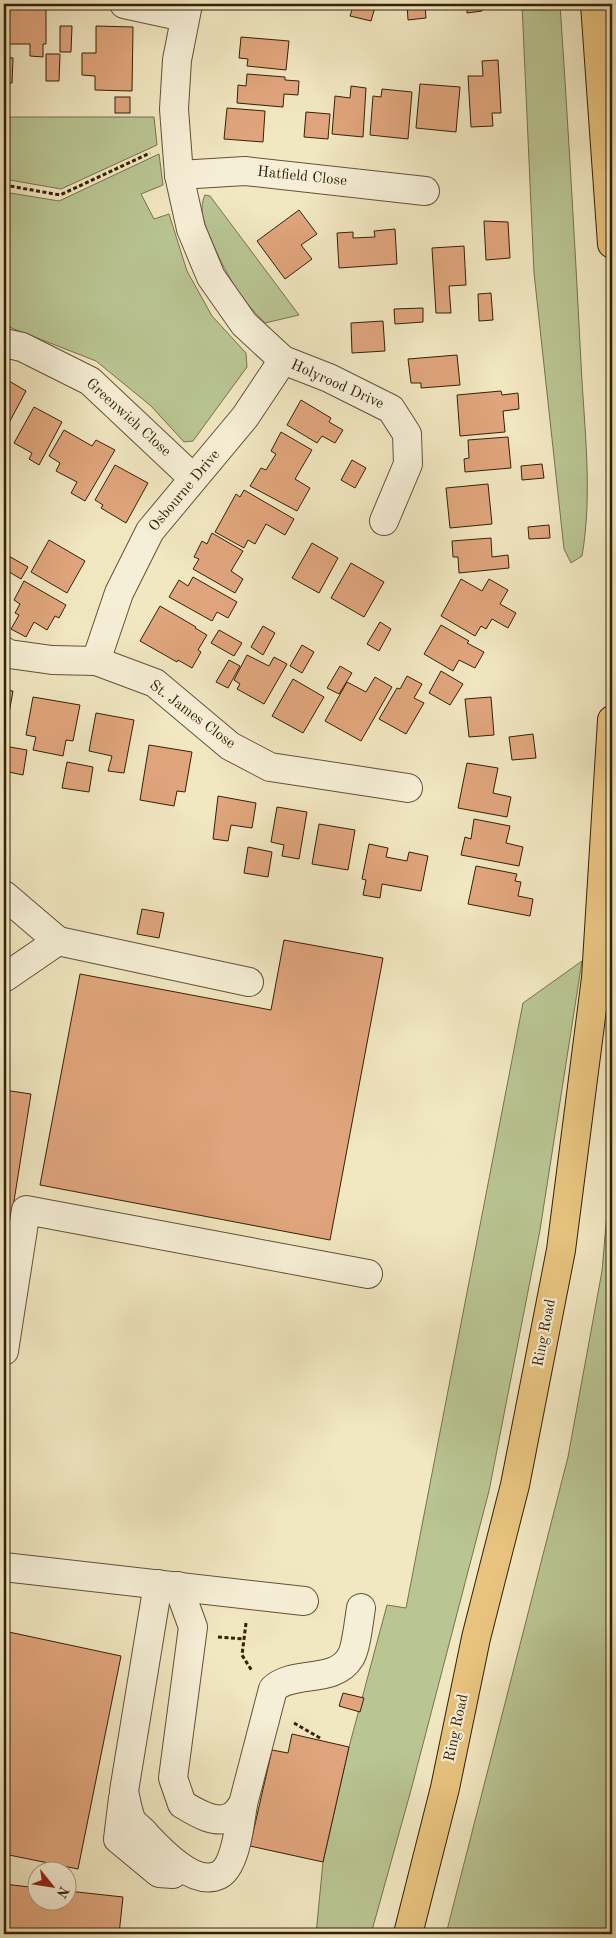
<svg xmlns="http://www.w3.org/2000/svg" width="616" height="1938" viewBox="0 0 616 1938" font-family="'Old Standard TT',serif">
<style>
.green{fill:#b9c593;stroke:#77734c}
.building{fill:#e0a57c;stroke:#352106}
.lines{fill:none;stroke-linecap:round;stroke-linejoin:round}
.minor-casing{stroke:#645235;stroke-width:30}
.highway-casing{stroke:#352106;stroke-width:30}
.path{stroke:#352106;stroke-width:3;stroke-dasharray:4 2.5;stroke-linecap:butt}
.minor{stroke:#f6efd7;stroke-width:28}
.highway{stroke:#e8c480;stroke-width:28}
.labels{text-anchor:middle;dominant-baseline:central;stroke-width:4.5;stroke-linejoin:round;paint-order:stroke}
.street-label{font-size:15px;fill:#352106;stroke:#f6efd7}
</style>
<rect width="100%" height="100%" fill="#f1e7c1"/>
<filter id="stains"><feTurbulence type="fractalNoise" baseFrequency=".004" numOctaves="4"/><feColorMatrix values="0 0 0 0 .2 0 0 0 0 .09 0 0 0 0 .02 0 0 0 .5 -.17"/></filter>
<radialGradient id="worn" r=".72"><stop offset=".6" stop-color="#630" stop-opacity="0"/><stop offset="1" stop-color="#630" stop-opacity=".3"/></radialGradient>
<g class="green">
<path d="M522,4H560C568,124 575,243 581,363C584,426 593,493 582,556L571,563L564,549L534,273Z"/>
<polygon points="4,117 154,117 157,145 61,189 4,179"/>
<polygon points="159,154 163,185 141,194 154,219 169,214 187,271 212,316 246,353 247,367 193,441 184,442 151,406 96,361 4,325 4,192 59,201"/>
<path d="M205,195L210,196L299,315L265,323C239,297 225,273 211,239C205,225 198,210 205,195Z"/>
<polygon points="582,961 540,1230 489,1491 411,1790 371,1934 316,1934 323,1862 349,1747 387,1605 406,1608 523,1003"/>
<polygon points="612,1155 612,1934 446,1934 568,1457 602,1271"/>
</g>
<g class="building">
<polygon points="8,4 46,4 46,44 43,44 43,57 30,56 30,44 8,44"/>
<polygon points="354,4 376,4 371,21 350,16"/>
<polygon points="407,4 425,4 426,18 408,20"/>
<polygon points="452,4 481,4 482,11 467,13 467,7 453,8"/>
<polygon points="60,26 72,26 71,52 60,52"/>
<polygon points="96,26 133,27 132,91 95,90 95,76 82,75 82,53 96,53"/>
<polygon points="241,37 289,41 286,70 247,66 248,59 239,58"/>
<polygon points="46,54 60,54 59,81 46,81"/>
<polygon points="4,57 13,58 12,83 4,83"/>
<polygon points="498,60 501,113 492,113 493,126 471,127 468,76 483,76 482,61"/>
<polygon points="247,74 285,77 285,80 299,81 298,95 284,94 283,107 237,103 238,85 246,86"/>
<polygon points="420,84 460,87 456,132 416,128"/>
<polygon points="351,86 366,88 363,137 332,134 335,96 350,98"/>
<polygon points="382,89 412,92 408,139 370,135 373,96 381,97"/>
<rect x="115" y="97" width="15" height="16"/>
<polygon points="227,108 265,111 263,142 224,139"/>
<polygon points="306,112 330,114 328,139 304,137"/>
<polygon points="299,210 317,234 301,245 312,259 285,279 257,241"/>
<polygon points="484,221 508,222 510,258 486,260"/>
<polygon points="395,229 397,264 339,268 337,233 353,232 353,238 375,237 374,231"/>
<polygon points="464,246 466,285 449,286 451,313 436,313 432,248"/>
<polygon points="491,293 493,320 479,321 478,294"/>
<polygon points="423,308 423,322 395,324 394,309"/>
<polygon points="383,321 385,351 352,353 351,323"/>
<polygon points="457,355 460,385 421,388 421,383 411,383 408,359"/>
<polygon points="4,378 26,391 4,432"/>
<polygon points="501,391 502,395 518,393 519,409 503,411 505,432 460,436 457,395"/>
<polygon points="301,400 331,418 329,422 343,430 335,443 322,436 317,443 287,425"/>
<polygon points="34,407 62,422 39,465 29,459 32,453 14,443"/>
<polygon points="64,430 92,446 96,440 115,450 85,501 71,493 77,482 56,471 60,463 49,456"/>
<polygon points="281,432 312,450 295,479 310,488 297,511 250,486 261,468 266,470 276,454 271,451"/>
<polygon points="508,437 511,468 465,472 464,459 469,458 468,440"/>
<polygon points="352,460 366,468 355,488 341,480"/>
<polygon points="542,464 544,478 522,480 521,466"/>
<polygon points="115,465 148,483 126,523 101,508 103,505 95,500"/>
<polygon points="488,484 492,524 450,528 446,488"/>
<polygon points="244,490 294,519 285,535 266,524 255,544 248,540 244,548 215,532 236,494 240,497"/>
<polygon points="549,525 550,538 529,539 528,527"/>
<polygon points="212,533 243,551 231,571 243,579 235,593 193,569 199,559 194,557 202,541 207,544"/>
<polygon points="491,538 492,557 508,555 509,568 459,573 458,557 453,557 452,541"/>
<polygon points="49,540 85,561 67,593 31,572"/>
<polygon points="312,543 338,558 319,593 292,578"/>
<polygon points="7,555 28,567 21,579 4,569 4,560"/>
<polygon points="351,563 384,582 364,617 331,598"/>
<polygon points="193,577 237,602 228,618 217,612 212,621 169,597 179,580 188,586"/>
<polygon points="461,579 482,591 489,579 508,590 500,604 516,613 508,628 492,619 486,629 481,626 475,636 441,616"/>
<polygon points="24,581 66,605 59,618 55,616 47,630 34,622 26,637 11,629 19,615 15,613 20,604 14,600"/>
<polygon points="160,606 196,627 195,628 207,635 198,650 201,652 192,668 178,660 177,662 140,641"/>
<polygon points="380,622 391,629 379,651 367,644"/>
<polygon points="441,625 469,641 467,643 484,652 475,668 459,660 453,671 424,654"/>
<polygon points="263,626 275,633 263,655 251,647"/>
<polygon points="219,630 242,643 234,656 211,643"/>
<polygon points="302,645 314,652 302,673 290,666"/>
<polygon points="247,655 269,666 274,657 287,664 264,704 237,689 240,684 234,680"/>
<polygon points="229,660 240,666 228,688 216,682"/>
<polygon points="340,666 352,673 339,694 327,688"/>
<polygon points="441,671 463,684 450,705 429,693"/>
<polygon points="407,676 422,684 414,698 424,703 406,734 379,719 397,688 400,689"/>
<polygon points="375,677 392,687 361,741 325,721 347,682 366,692"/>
<polygon points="293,679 324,697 303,733 272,716"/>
<polygon points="4,690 13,691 6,730 4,729"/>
<polygon points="33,697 80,705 73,741 66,740 63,756 33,750 36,737 26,735"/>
<polygon points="491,697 494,735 469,737 465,699"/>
<polygon points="96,713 134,720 124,773 108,771 112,756 89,751"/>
<polygon points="533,734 536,758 512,760 509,737"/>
<polygon points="149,745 192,752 185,792 177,791 174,806 140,800"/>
<polygon points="4,746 27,750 23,775 4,771"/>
<polygon points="67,762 93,767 89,792 62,788"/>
<polygon points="467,763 498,768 493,793 511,797 507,817 458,808"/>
<polygon points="218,796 256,803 252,828 231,825 228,841 213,839"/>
<polygon points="277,807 307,812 299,859 282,856 284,845 271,842"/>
<polygon points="474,819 510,826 506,843 523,847 519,866 461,855 465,837 471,839"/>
<polygon points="319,824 355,830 348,870 312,864"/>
<polygon points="369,844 388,848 386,857 407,861 409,852 428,856 421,891 382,884 380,898 363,895 366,880 362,879"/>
<polygon points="248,847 272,852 268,877 244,873"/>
<polygon points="476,866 517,874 515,881 521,882 518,896 533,899 530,916 468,904"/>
<polygon points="142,909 164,913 159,938 137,934"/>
<polygon points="284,940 383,958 330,1240 40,1185 80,974 271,1010"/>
<polygon points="4,1090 31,1094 4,1264"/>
<polygon points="4,1631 121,1656 78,1869 4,1854"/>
<polygon points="343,1693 364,1698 360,1712 339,1706"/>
<polygon points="292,1734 349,1747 323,1862 250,1846 272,1750 288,1753"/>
<polygon points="4,1884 38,1888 38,1900 68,1900 68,1891 123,1897 119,1934 4,1934"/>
</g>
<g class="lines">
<g class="minor-casing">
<g id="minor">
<polyline points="124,4 184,17"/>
<polyline points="188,4 177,60 174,109 179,175 191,229 211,277 244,324 283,360 329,378 391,409 407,434 408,464 384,521"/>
<polyline points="179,175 245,171 425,191"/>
<polyline points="4,343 22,347 90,381 193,478"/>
<polyline points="4,651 9,654 52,660 96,661 155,683 230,746 270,767 408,788"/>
<polyline points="96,661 119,593 150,531 245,417 283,360"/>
<polyline points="4,895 58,941"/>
<polyline points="4,978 58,941 249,982"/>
<polyline points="4,1351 26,1210 368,1274"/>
<polyline points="4,1567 304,1601"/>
<path d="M158,1584L124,1791C126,1800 128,1813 132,1821C136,1826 142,1830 146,1835C161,1851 194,1887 219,1875C236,1866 240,1822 243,1804"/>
<path d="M178,1586L193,1627L173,1778L182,1804C195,1812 217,1826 232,1816C236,1814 240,1808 243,1804L273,1689C293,1670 334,1684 350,1658C356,1650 359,1620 361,1608"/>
<polyline points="123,1798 118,1839 159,1873 173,1874"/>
</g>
</g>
<g class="highway-casing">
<g id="highway">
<polyline points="595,4 612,244"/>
<polyline points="408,1934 445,1788 476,1638 515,1485 561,1250 596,978 612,720"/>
</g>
</g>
<g class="path">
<polyline points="4,185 60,195 150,153"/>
<polyline points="246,1623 242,1655 252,1671"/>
<polyline points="218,1637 244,1639"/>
<polyline points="294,1723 320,1738 320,1740"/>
</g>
<use href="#minor" class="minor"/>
<use href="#highway" class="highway"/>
</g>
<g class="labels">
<g class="street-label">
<text transform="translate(302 177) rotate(6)">Hatfield Close</text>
<text transform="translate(337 385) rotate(24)">Holyrood Drive</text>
<text transform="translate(128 418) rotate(42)">Greenwich Close</text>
<text transform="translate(185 491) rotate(-50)">Osbourne Drive</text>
<text transform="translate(192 715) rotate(37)">St. James Close</text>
<text transform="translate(545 1333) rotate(-79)">Ring Road</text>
<text transform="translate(457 1728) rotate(-78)">Ring Road</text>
</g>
</g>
<rect width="616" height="1938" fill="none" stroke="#f1e7c1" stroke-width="20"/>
<rect x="5" y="5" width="606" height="1928" fill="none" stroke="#352106" stroke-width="2.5"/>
<rect x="10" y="10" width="596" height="1918" fill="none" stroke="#352106"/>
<g transform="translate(52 1886) rotate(120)"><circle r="24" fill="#f6efd7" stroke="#a99d83"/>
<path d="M0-4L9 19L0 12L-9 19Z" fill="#8f2418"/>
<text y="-8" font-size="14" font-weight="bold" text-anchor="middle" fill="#352106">N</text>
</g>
<rect width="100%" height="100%" filter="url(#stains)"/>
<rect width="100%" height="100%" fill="url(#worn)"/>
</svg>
